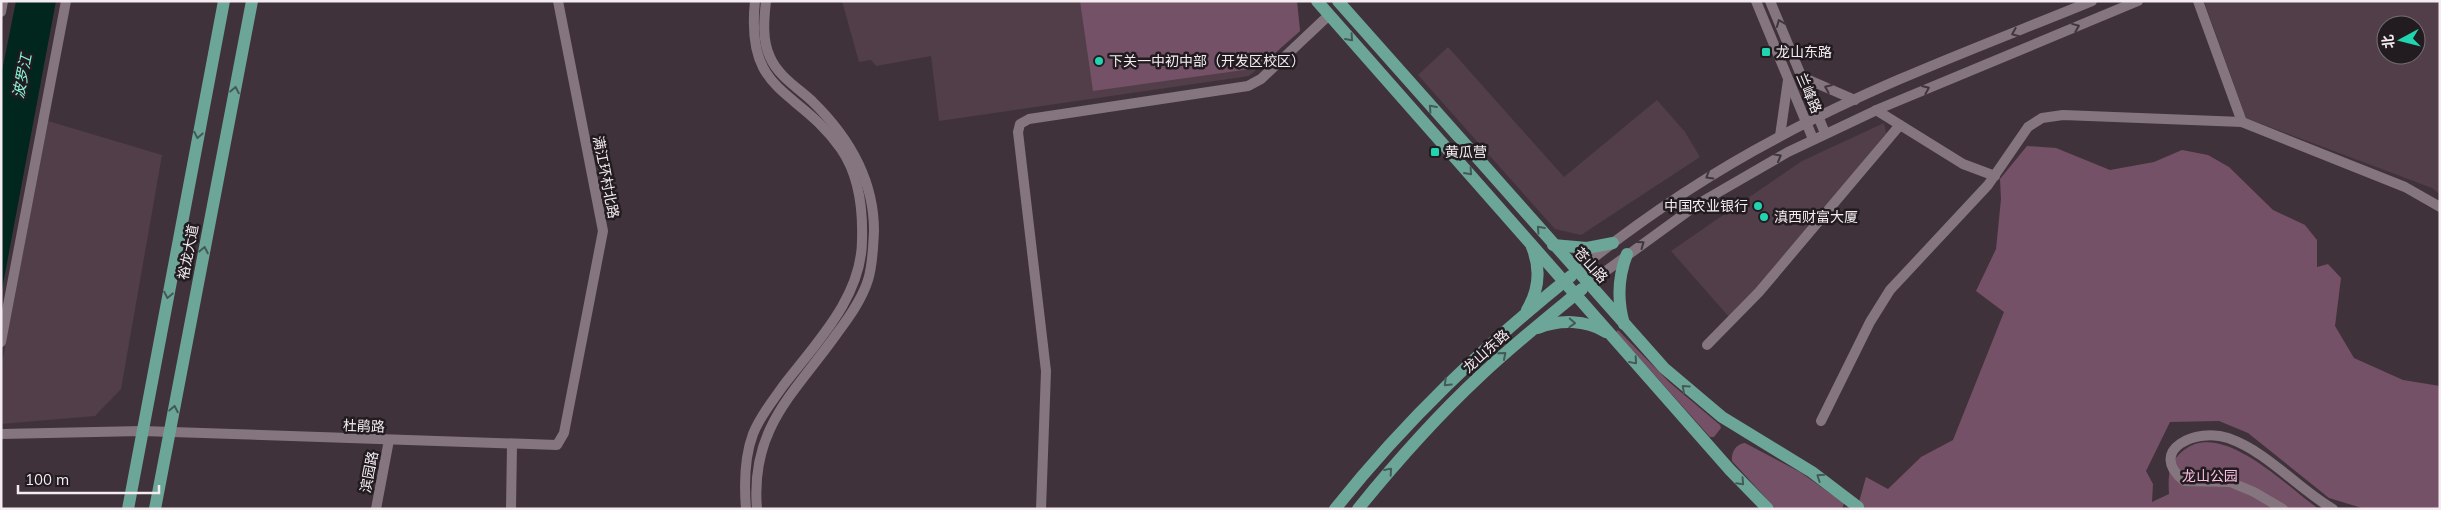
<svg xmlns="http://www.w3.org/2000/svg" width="2441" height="510" viewBox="0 0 2441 510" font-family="Mulish,'Noto Sans SC',sans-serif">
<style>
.built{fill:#513e49;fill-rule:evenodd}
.green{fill:#755167}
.water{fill:#00261d}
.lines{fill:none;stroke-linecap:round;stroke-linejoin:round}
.minor{stroke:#84757e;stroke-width:10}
.major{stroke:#6ca698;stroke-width:12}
.oneway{stroke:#3f373c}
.oneway2{stroke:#435a56}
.poi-dot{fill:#21d5b0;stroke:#221c20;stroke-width:2}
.labels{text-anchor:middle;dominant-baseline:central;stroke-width:5;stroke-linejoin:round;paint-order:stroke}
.poi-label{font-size:14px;fill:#f4ecf0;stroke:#221c20;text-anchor:start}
.street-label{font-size:14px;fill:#f4ecf0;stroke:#221c20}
.park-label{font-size:14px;fill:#ffbee5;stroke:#221c20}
.water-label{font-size:15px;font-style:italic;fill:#87f5d6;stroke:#221c20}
</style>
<rect width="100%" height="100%" fill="#40323a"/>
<g class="built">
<polygon points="842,1 1297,1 1300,31 1249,76 939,121 931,56 876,66 871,60 859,62"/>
<path d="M2204,1H2440V194L2432,188L2246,118ZM2386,25H2416V55H2386Z"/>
<polygon points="1448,47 1564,177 1657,100 1685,132 1700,157 1581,235 1555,229 1418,75"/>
<polygon points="48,121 162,155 121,389 95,416 1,424 1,368"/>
<polygon points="1884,123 1886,133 1780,264 1730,318 1671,251 1802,161"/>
</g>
<g class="green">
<polygon points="1080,1 1297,1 1300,31 1258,68 1093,91"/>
<path d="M2027,146L2056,148L2110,170L2154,162L2182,150L2208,155L2229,167L2273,210L2305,225L2317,240V267L2328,264L2341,278L2335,326L2354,358L2403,380L2440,386V509H2365L2329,498L2248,433L2219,421L2170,422L2146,471L2153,484L2152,502L2169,494C2168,476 2168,462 2184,450C2223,419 2289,489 2319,509H1857L1866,477L1888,489L1921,457L1953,440L2004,312L1976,291L1996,249L2001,199L2000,179Z"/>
<polygon points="1618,330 1669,382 1720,425 1721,428 1714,437 1710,437 1616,332"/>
<path d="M1745,443L1800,472L1844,503L1842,509H1776L1732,461C1731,452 1736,444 1745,443Z"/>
</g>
<polygon class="water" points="16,1 56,1 1,295 1,76"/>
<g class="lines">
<g class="minor">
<polyline points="1756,1 1813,139"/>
<polyline points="1770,1 1825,133"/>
<polyline points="2198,1 2242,122"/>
<polyline points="1,12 3,1"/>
<polyline points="1802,77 1855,100"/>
<polyline points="1876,110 1963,164 1995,176"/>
<polyline points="1780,136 1788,80"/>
<path d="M1577,271C1640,220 1707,175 1779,137C1879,83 1987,44 2092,1"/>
<polyline points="1588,284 1698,204 1788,152 1881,108 2138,1"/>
<polyline points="1,342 66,1"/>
<polyline points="1707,345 1759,292 1900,125"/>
<polyline points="1821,421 1870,322 1890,290 1988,185 2028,127 2042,118 2063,115 2242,122 2405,187 2440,207"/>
<polyline points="1,434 142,431 557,445 564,433 603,231 558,1"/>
<polyline points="376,509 389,440"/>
<polyline points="511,509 512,445"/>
<path d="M746,509C744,484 744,458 753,434C760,416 772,402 783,386C816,343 862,297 862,240C863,208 859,175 841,149C798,87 745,96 755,1"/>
<path d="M757,509C750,427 795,393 838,332C850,316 862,299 868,280C873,264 873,247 874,231C874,179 848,136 812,101C798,88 778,76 770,57C762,40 764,19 766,1"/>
<polyline points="1041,509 1046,371 1018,132 1020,124 1029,119 1248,86 1261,79 1329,15"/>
<path d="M2283,509L2254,492L2230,482L2184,481C2146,450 2197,427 2228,438C2268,452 2297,488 2333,509"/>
</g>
<g class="major">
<polyline points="1317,1 1730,470 1768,509"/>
<polyline points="1338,1 1664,368 1722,417 1812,472 1858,507"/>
<polyline points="1553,245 1587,248 1613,243"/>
<path d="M1527,310C1539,290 1541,269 1532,247"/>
<path d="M1624,324C1617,300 1618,277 1627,254"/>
<path d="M1538,328C1560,319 1586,320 1606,332"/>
<polyline points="128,509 224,1"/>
<polyline points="155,509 252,1"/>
<path d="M1335,509C1406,420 1483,347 1571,276"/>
<path d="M1358,509C1396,462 1437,416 1481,375C1513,345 1548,317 1582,289"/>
</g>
</g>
<defs><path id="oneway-chevron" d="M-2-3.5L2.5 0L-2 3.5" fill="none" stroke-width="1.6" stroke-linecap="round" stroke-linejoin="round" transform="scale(1.25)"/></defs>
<g class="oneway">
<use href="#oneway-chevron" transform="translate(1780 23) rotate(-112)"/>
<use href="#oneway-chevron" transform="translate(2076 27) rotate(-22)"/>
<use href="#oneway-chevron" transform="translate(2015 33) rotate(158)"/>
<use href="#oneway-chevron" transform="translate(1828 88) rotate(-157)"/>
<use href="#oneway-chevron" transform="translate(1926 89) rotate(-23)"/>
<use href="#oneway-chevron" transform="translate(1778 157) rotate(-29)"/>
<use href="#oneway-chevron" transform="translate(1709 176) rotate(149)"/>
<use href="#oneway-chevron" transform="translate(1641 244) rotate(-36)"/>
</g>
<g class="oneway2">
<use href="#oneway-chevron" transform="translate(1350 38) rotate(48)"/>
<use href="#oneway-chevron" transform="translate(235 90) rotate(-79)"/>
<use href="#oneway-chevron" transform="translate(1432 108) rotate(-132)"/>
<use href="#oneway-chevron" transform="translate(198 135) rotate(101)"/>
<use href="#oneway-chevron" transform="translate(1469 172) rotate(48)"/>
<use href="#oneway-chevron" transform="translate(1540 229) rotate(-132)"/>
<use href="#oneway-chevron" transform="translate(204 250) rotate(-79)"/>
<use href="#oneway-chevron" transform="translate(168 295) rotate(101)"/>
<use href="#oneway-chevron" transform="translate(1572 323) rotate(3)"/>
<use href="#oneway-chevron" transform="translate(1503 355) rotate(-41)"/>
<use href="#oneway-chevron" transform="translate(1634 361) rotate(49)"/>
<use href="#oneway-chevron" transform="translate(1447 383) rotate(136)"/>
<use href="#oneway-chevron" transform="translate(1685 388) rotate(-138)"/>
<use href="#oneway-chevron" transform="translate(174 409) rotate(-79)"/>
<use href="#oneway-chevron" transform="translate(1389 471) rotate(-49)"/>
<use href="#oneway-chevron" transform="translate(1820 477) rotate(-146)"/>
<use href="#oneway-chevron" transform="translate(1741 482) rotate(47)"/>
</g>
<g class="poi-dot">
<rect x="1761" y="47" width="10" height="10" rx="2.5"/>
<circle cx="1099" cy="61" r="5"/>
<rect x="1430" y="147" width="10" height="10" rx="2.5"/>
<circle cx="1758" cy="206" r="5"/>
<circle cx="1764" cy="217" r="5"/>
</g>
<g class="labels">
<g class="poi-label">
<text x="1776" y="52">龙山东路</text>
<text x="1109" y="61">下关一中初中部（开发区校区）</text>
<text x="1445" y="152">黄瓜营</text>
<text x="1748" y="206" text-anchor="end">中国农业银行</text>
<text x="1774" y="217">滇西财富大厦</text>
</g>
<g class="street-label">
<text transform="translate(1809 93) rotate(67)">兰峰路</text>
<text transform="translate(606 177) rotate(79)">满江环村北路</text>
<text transform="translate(188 252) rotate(-79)">裕龙大道</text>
<text transform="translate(1591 265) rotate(48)">苍山路</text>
<text transform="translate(1486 351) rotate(-42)">龙山东路</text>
<text transform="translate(364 426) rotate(2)">杜鹃路</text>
<text transform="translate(369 472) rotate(-79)">滨园路</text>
</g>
<g class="park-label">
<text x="2210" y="476">龙山公园</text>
</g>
<g class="water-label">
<text transform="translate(22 76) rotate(-79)">波罗江</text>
</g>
</g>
<rect width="2441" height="510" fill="none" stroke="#f4ecf0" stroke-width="5"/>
<g transform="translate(2401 40) rotate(263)"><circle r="24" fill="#221c20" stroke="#766f73"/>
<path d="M0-4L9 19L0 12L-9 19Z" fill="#21d5b0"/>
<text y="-8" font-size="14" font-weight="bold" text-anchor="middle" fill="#f4ecf0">北</text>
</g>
<path d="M18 485v8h141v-8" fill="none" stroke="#f4ecf0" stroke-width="2.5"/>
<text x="25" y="485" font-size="15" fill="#f4ecf0" stroke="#221c20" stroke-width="4" paint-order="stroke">100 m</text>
</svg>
